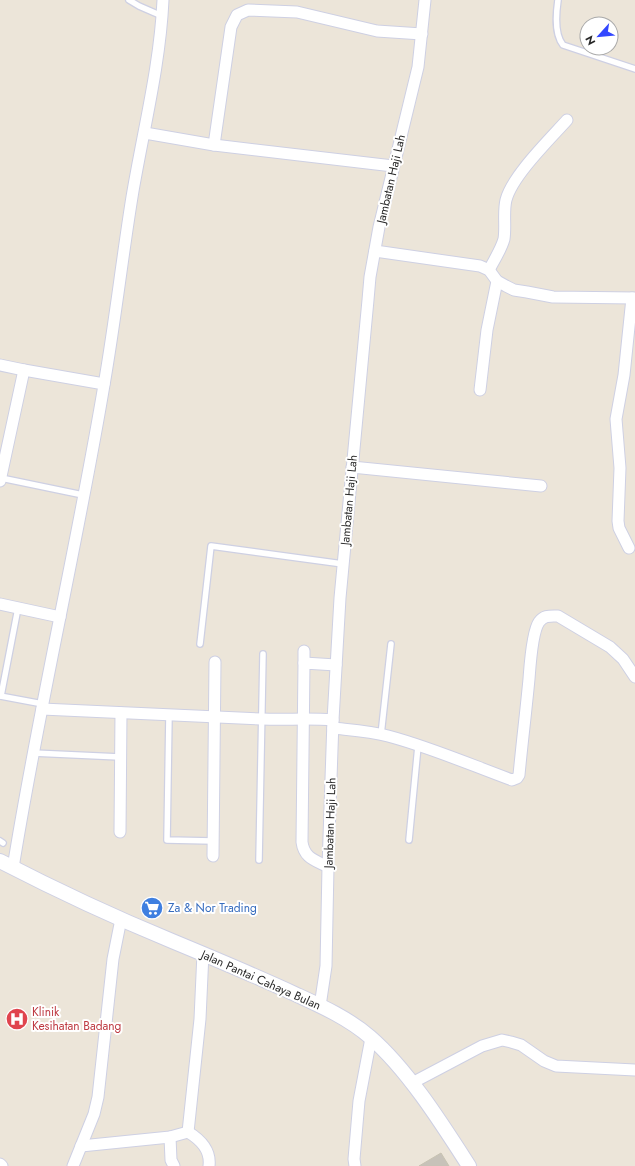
<svg xmlns="http://www.w3.org/2000/svg" width="635" height="1166" viewBox="0 0 635 1166" font-family="Jost,sans-serif">
<style>
.building{fill:#c7c2b9;stroke:#c7c2b2}
.lines{fill:none;stroke-linecap:round;stroke-linejoin:round}
.service-casing{stroke:#ced0e3;stroke-width:8}
.minor-casing{stroke:#ced0e3;stroke-width:13}
.tertiary-casing{stroke:#ced0e3;stroke-width:16}
.service{stroke:#fff;stroke-width:5.5}
.minor{stroke:#fff;stroke-width:11}
.tertiary{stroke:#fff;stroke-width:14}
.labels{text-anchor:middle;dominant-baseline:central;stroke-width:4;stroke-linejoin:round;paint-order:stroke}
.street-label{font-size:12px;fill:#282828;stroke:#fff}
.shop-label{font-size:12px;fill:#366cbe;stroke:#fff;text-anchor:start}
.health-label{font-size:12px;fill:#be3a42;stroke:#fff;text-anchor:start}
</style>
<rect width="100%" height="100%" fill="#ece5d9"/>
<polygon class="building" points="441,1153 449,1166 419,1166"/>
<g class="lines">
<g class="service-casing">
<g id="service">
<polyline points="129,0 139,6 162,16"/>
<path d="M558,0C556,14 554,34 563,45L635,69"/>
<polyline points="1,478 83,495"/>
<polyline points="200,644 211,546 343,564"/>
<polyline points="0,696 43,704"/>
<polyline points="1,696 18,608"/>
<polyline points="169,715 167,840 213,841"/>
<polyline points="381,735 391,644"/>
<polyline points="33,753 120,757"/>
<polyline points="409,840 418,746"/>
<polyline points="0,841 3,843"/>
<polyline points="259,860 263,654"/>
</g>
</g>
<g class="minor-casing">
<g id="minor">
<polyline points="145,133 214,145 393,166"/>
<polyline points="214,145 231,27 237,15 248,10 297,12 377,31 422,34"/>
<polyline points="375,251 480,266 489,270 497,281 506,286 514,290 527,292 553,297 635,298"/>
<path d="M489,270C494,260 501,250 504,239C506,227 503,212 506,200C512,176 550,139 567,120"/>
<polyline points="0,365 24,370 104,384"/>
<polyline points="480,390 487,330 497,281"/>
<polyline points="352,467 541,486"/>
<polyline points="0,481 24,370"/>
<polyline points="629,548 619,528 618,521 620,468 616,419 624,375 632,298"/>
<polyline points="0,604 60,617"/>
<polyline points="304,663 304,651"/>
<path d="M42,709L262,719C286,720 309,718 333,720"/>
<path d="M333,728C351,730 370,731 388,736C430,747 471,765 512,780L517,778L519,775C522,743 526,711 529,679C530,666 532,632 539,622C544,615 550,616 558,616L610,647L623,659L635,677"/>
<polyline points="120,832 121,713"/>
<polyline points="213,856 215,662"/>
<path d="M328,867C315,860 304,858 302,842L304,663L336,665"/>
<path d="M13,868C39,706 77,546 104,385C115,322 122,259 132,197C143,131 160,66 163,0"/>
<polyline points="320,1006 326,966 328,867 333,720 340,598 368,300 370,277 379,227 418,67 425,0"/>
<polyline points="412,1083 482,1046 502,1040 511,1042 521,1045 544,1061 556,1066 635,1070"/>
<polyline points="188,1132 200,1019 203,953"/>
<polyline points="170,1137 171,1160 174,1166"/>
<path d="M81,1146L170,1137L188,1132C201,1140 211,1150 209,1166"/>
<polyline points="0,1164 2,1166"/>
<polyline points="73,1166 94,1114 98,1097 113,959 121,919"/>
<polyline points="355,1166 354,1159 359,1101 371,1038"/>
</g>
</g>
<g class="tertiary-casing">
<path id="tertiary" d="M0,861C56,890 114,917 172,941C213,958 254,975 295,994C321,1006 348,1018 370,1037C408,1070 442,1124 469,1166"/>
</g>
<use href="#service" class="service"/>
<use href="#minor" class="minor"/>
<use href="#tertiary" class="tertiary"/>
</g>
<defs>
<g id="supermarket-disc" transform="scale(1.15)"><circle r="9.5" fill="#3f7fe0" stroke="#fff"/><path d="M-6-5.5h2.5l.6 2H6L4.5 2H-2.5L-4.4-4H-6ZM-1.5 3.2a1.3 1.3 0 1 0 .1 0ZM3 3.2a1.3 1.3 0 1 0 .1 0Z" fill="#fff"/></g>
<g id="hospital-disc" transform="scale(1.15)"><circle r="9.5" fill="#e0444e" stroke="#fff"/><path d="M-5-5h3v3.5h4V-5h3V5h-3V1.5h-4V5h-3Z" fill="#fff"/></g>
</defs>
<g fill-rule="evenodd">
<use href="#supermarket-disc" x="152" y="908"/>
<use href="#hospital-disc" x="17" y="1019"/>
</g>
<g class="labels">
<g class="street-label">
<text transform="translate(391 179) rotate(-77)">Jambatan Haji Lah</text>
<text transform="translate(349 500) rotate(-85)">Jambatan Haji Lah</text>
<text transform="translate(330 823) rotate(-88)">Jambatan Haji Lah</text>
<text transform="translate(261 980) rotate(24)">Jalan Pantai Cahaya Bulan</text>
</g>
<g class="shop-label">
<text x="168" y="908">Za &amp; Nor Trading</text>
</g>
<g class="health-label">
<text x="32" y="1012">Klinik<tspan x="32" dy="14">Kesihatan Badang</tspan></text>
</g>
</g>
<g transform="translate(599 36) rotate(243)"><circle r="19" fill="#ffffff" stroke="#a9a9a9"/>
<path d="M0-3L7 15L0 10L-7 15Z" fill="#3347ff"/>
<text y="-6" font-size="11" font-weight="bold" text-anchor="middle" fill="#282828">N</text>
</g>
</svg>
